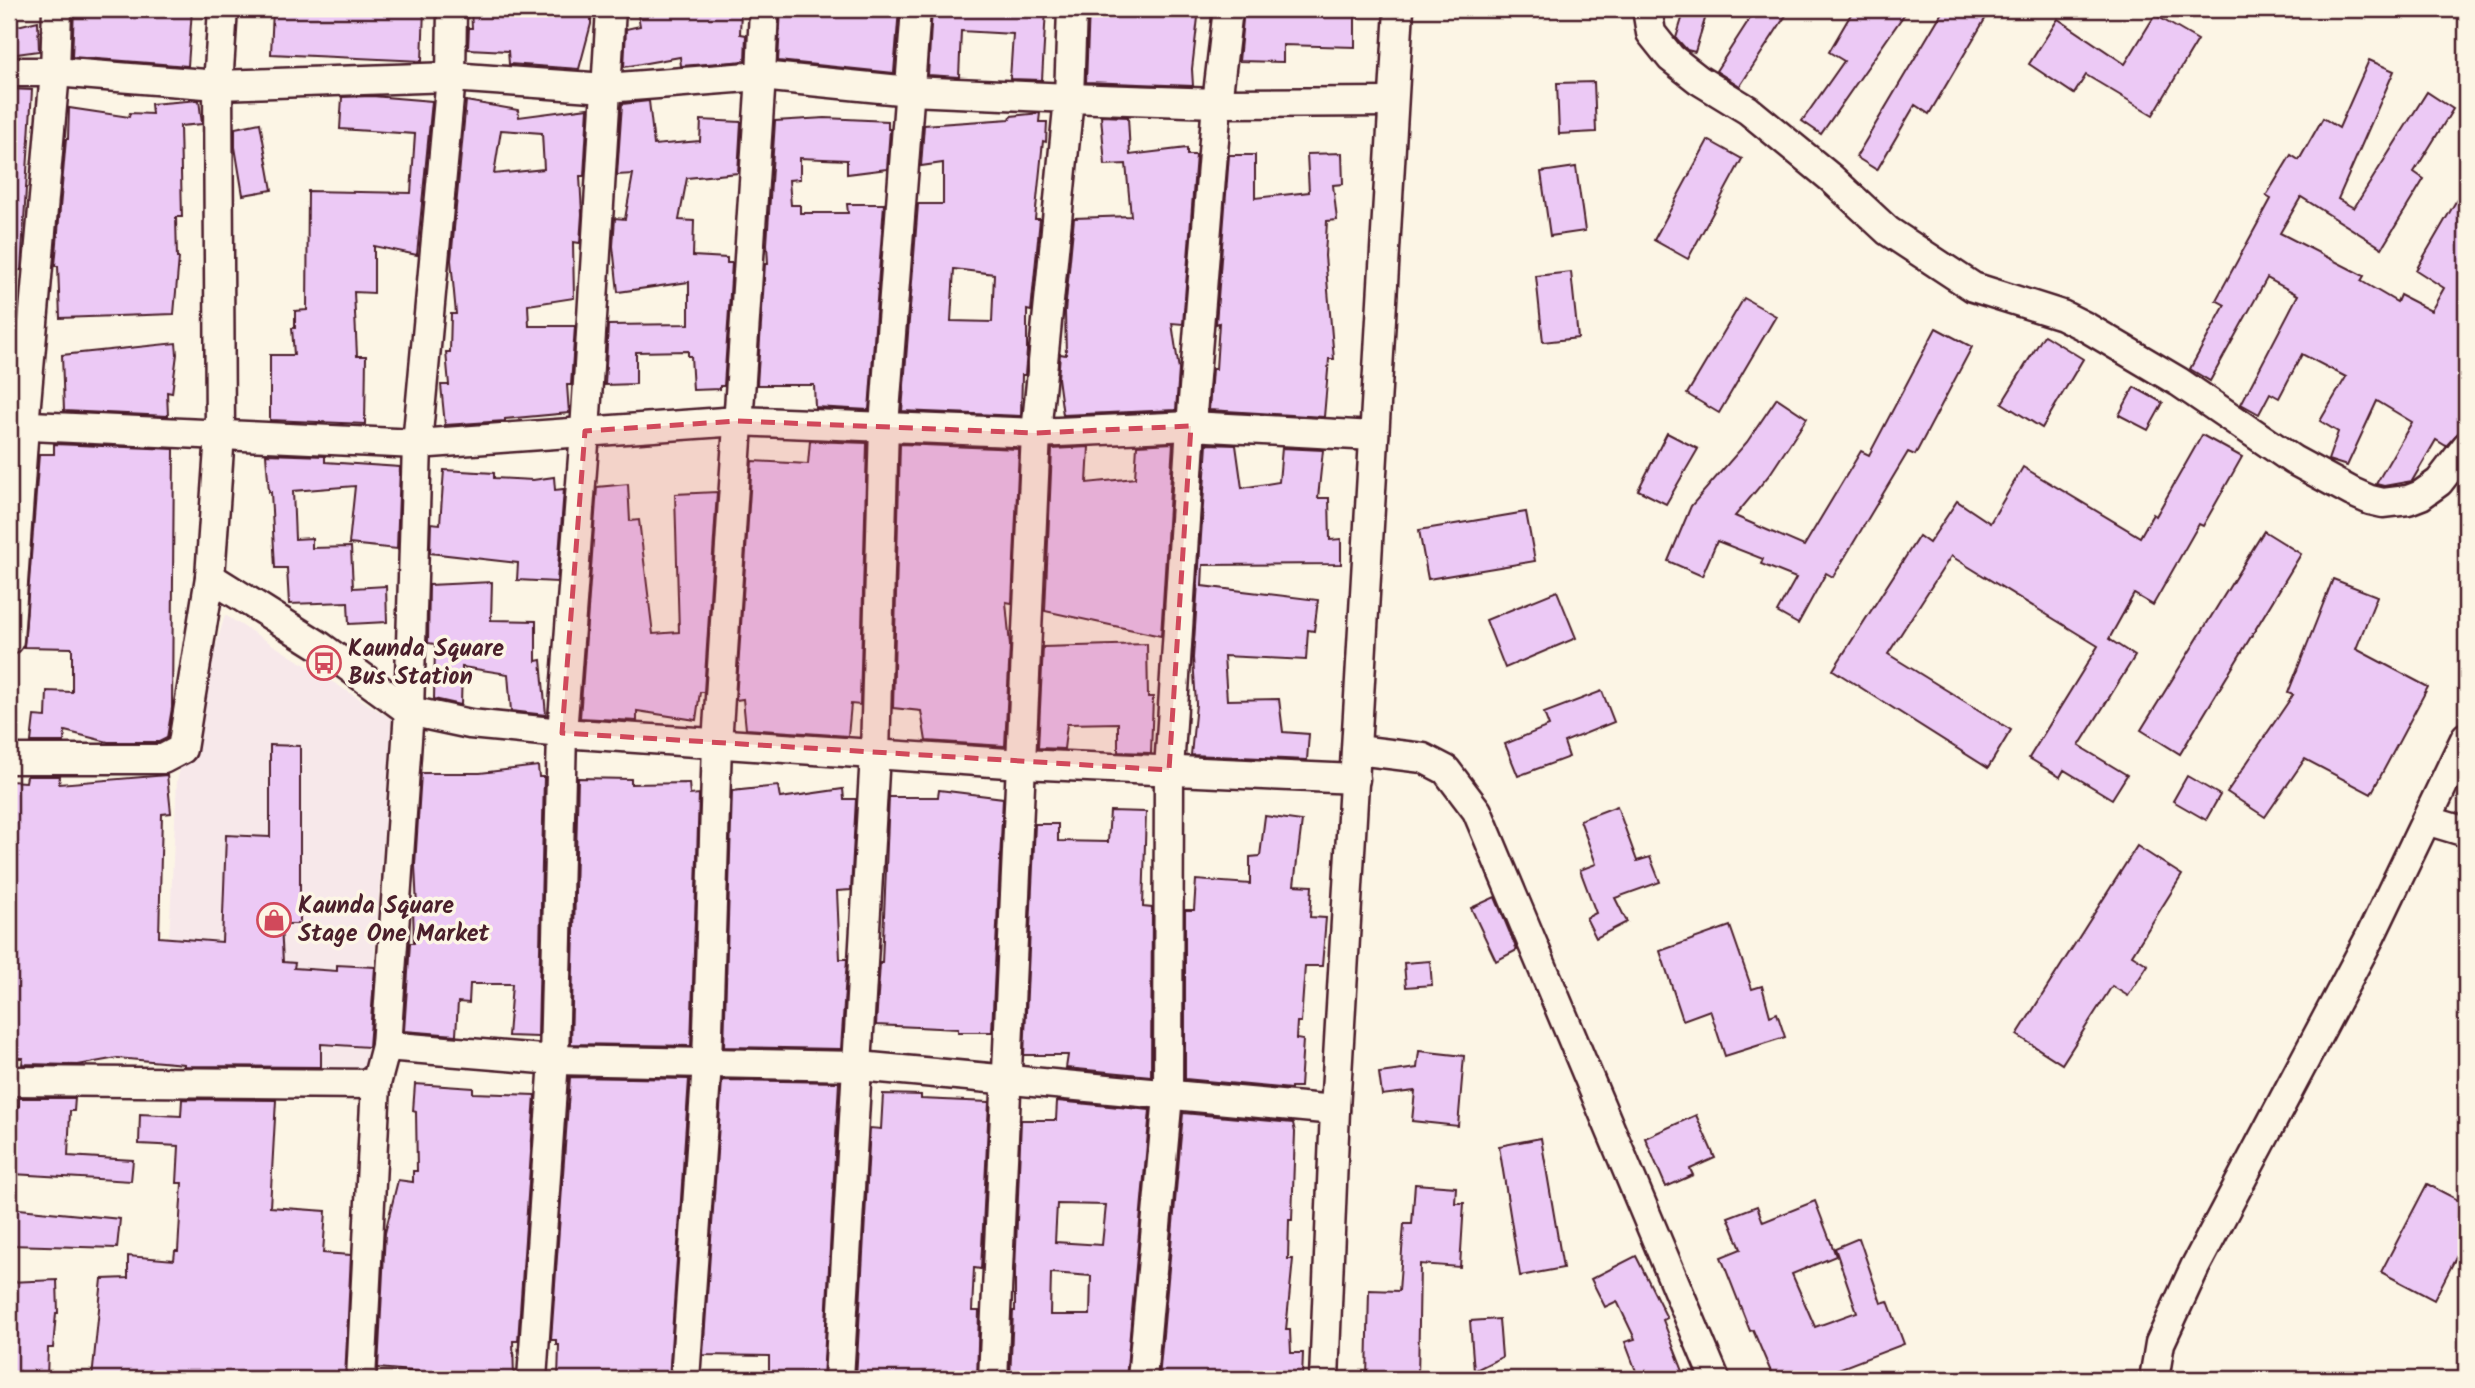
<svg xmlns="http://www.w3.org/2000/svg" width="2475" height="1388" viewBox="0 0 2475 1388" font-family="Kalam,sans-serif">
<style>
.built{fill:#f7e8ea}
.building{fill:#ecc9f5;stroke:#4a1f2b;stroke-width:2;fill-rule:evenodd}
.lines{fill:none;stroke-linecap:round;stroke-linejoin:round}
.minor-casing{stroke:#4a1f2b;stroke-width:33}
.minor{stroke:#fcf5e5;stroke-width:28}
.marked{fill:#d1495b;fill-opacity:0.2;stroke:#d1495b;stroke-width:5;stroke-dasharray:14 9;stroke-linejoin:round}
.labels{text-anchor:middle;dominant-baseline:central;stroke-width:7;stroke-linejoin:round;paint-order:stroke}
.poi-label{font-size:24px;font-weight:bold;fill:#4a1f2b;stroke:#fcf5e5;text-anchor:start}
</style>
<rect width="100%" height="100%" fill="#fcf5e5"/>
<filter id="ink" filterUnits="userSpaceOnUse"><feTurbulence type="fractalNoise" baseFrequency=".0143" numOctaves="2"/><feDisplacementMap in="SourceGraphic" scale="14" xChannelSelector="R" yChannelSelector="G"/><feConvolveMatrix kernelMatrix="1 2 1 2 8 2 1 2 1" color-interpolation-filters="sRGB"/></filter>
<g filter="url(#ink)">
<polygon class="built" points="225,615 392,719 366,1070 163,1059 177,780"/>
<g class="building">
<polygon points="74,9 192,9 188,66 72,57"/>
<polygon points="273,9 424,9 422,61 271,54"/>
<polygon points="471,9 591,9 591,24 579,69 509,64 508,51 468,49 469,28 472,28"/>
<polygon points="637,9 741,9 740,34 746,35 745,61 681,66 680,57 624,67 626,29 640,26"/>
<polygon points="781,9 899,9 894,73 778,61"/>
<polygon points="932,9 1046,9 1042,80 1010,79 1013,34 961,31 959,77 928,75"/>
<polygon points="1089,9 1199,9 1192,69 1193,86 1086,82"/>
<polygon points="1244,9 1355,9 1355,47 1283,45 1283,62 1239,61"/>
<polygon points="1685,9 1708,9 1695,52 1687,50 1676,38"/>
<polygon points="1756,9 1790,9 1740,86 1716,71"/>
<polygon points="1854,9 1908,9 1821,134 1802,121 1844,61 1829,52"/>
<polygon points="1944,9 1991,9 1929,114 1915,105 1877,170 1856,157"/>
<polygon points="2155,15 2198,40 2153,115 2086,75 2074,94 2029,64 2058,19 2125,64"/>
<polygon points="38,21 39,51 9,55 9,28"/>
<polygon points="2369,60 2394,71 2338,199 2354,208 2427,92 2453,109 2414,172 2424,179 2382,248 2301,197 2280,233 2364,276 2361,281 2397,302 2400,295 2431,311 2444,288 2416,270 2466,184 2466,421 2460,431 2446,446 2436,440 2412,481 2384,486 2376,484 2412,422 2377,401 2347,466 2328,460 2338,432 2320,421 2346,377 2302,354 2279,398 2270,393 2259,414 2241,404 2298,295 2267,278 2210,381 2190,369 2225,305 2216,300 2271,199 2266,196 2291,155 2299,160 2323,118 2339,128"/>
<polygon points="1594,82 1596,132 1559,134 1557,83"/>
<polygon points="9,89 32,90 21,270 9,271"/>
<polygon points="372,96 432,101 417,255 374,246 374,293 354,292 357,356 366,356 365,424 270,420 270,355 294,355 292,328 295,328 295,311 307,310 308,191 411,193 415,134 340,129 342,97"/>
<polygon points="199,100 202,124 180,126 182,217 176,217 177,258 179,258 174,314 60,318 58,266 55,266 66,139 68,139 69,108 129,117 130,113 152,114 151,104"/>
<path d="M466,101L518,110L519,117L588,108L584,176H580L582,214L580,243L573,242L574,298L528,305L529,326H575L571,385H567L569,413L505,419V421L445,425L441,385H449L446,352H450L451,314H456L451,260ZM501,130L542,133L544,169L494,174Z"/>
<polygon points="649,101 654,145 700,141 701,120 741,122 738,173 687,178 679,220 694,221 693,256 727,258 727,263 732,263 724,386 720,386 720,389 693,390 691,356 688,356 688,351 636,352 636,384 605,385 608,325 689,324 689,282 618,292 613,246 615,218 625,219 633,174 617,175 622,104"/>
<path d="M1040,113L1039,122H1047L1046,142L1043,141L1035,219H1040L1031,311L1027,310V351L1025,375H1022L1021,416L902,411L918,204H943V163L921,166L924,125L1010,119L1011,116ZM954,269L994,274L992,322L951,321Z"/>
<polygon points="1101,116 1128,117 1130,155 1187,148 1187,155 1196,155 1183,324 1172,323 1179,370 1176,410 1063,415 1058,378 1060,354 1066,355 1065,312 1074,218 1131,216 1126,164 1105,165"/>
<polygon points="825,118 888,121 888,129 890,129 887,169 847,174 847,160 800,158 800,179 789,180 791,205 800,205 800,213 848,213 847,204 884,204 869,410 815,407 814,385 757,385 765,264 768,264 767,244 775,121"/>
<polygon points="260,123 272,190 243,195 235,147 235,128"/>
<polygon points="1708,140 1742,159 1688,259 1654,240"/>
<polygon points="1342,153 1343,184 1333,185 1337,220 1327,221 1325,256 1334,359 1329,359 1324,417 1209,410 1212,369 1216,369 1219,323 1216,324 1229,155 1255,155 1255,198 1309,192 1307,154"/>
<polygon points="1576,167 1585,231 1550,236 1541,172"/>
<polygon points="1571,272 1578,338 1543,342 1536,276"/>
<polygon points="1744,298 1776,316 1719,413 1687,394"/>
<polygon points="9,327 16,327 9,409"/>
<polygon points="1936,328 1972,347 1915,455 1908,452 1833,577 1826,573 1798,624 1777,612 1796,578 1761,564 1763,559 1717,541 1702,576 1668,561 1691,506 1747,442 1777,398 1807,418 1770,474 1735,516 1804,546 1861,451 1869,455"/>
<polygon points="2044,335 2083,359 2042,428 2002,403"/>
<polygon points="176,343 177,354 172,393 167,392 168,416 64,411 62,355"/>
<polygon points="2134,387 2163,403 2148,430 2119,415"/>
<polygon points="1667,433 1698,449 1666,504 1638,490"/>
<polygon points="2202,435 2242,457 2203,526 2199,524 2153,605 2134,594 2109,639 2135,656 2079,746 2127,775 2112,799 2064,770 2060,777 2029,758 2098,646 1951,556 1888,654 2011,730 1988,768 1833,670 1919,536 1929,543 1957,501 1990,523 2023,467 2140,537 2153,514 2156,516"/>
<polygon points="810,441 867,443 860,705 851,704 848,736 746,729 743,699 736,700 752,461 808,464"/>
<polygon points="1173,443 1161,636 1045,611 1052,449 1089,447 1087,483 1135,478 1137,445"/>
<polygon points="54,444 174,449 172,708 167,738 159,742 108,742 65,731 64,742 31,742 34,716 46,717 47,691 72,692 72,648 24,647 39,454 54,454"/>
<polygon points="900,444 1019,449 1012,603 1006,602 1010,646 1005,746 926,741 921,711 893,708"/>
<polygon points="1207,444 1236,445 1242,488 1279,482 1282,448 1323,450 1318,498 1329,498 1330,540 1341,539 1341,564 1203,565 1202,586 1318,600 1314,631 1308,630 1306,660 1224,656 1227,700 1279,699 1283,732 1309,734 1307,760 1191,755 1196,704 1193,658"/>
<polygon points="266,454 325,456 325,462 400,467 397,549 349,544 355,486 293,491 295,539 312,538 312,548 351,547 353,588 386,586 387,622 349,624 348,602 289,604 287,568 275,568 271,492 269,492"/>
<polygon points="444,470 494,473 494,478 533,480 554,477 555,490 564,489 557,582 517,580 518,563 430,553 431,523 440,524"/>
<polygon points="628,484 630,521 639,520 653,634 679,632 675,494 717,492 704,692 700,692 696,720 637,711 637,721 580,718 597,487"/>
<polygon points="1526,512 1535,561 1428,579 1419,530"/>
<polygon points="2264,531 2301,554 2180,754 2141,730"/>
<polygon points="2333,579 2377,596 2356,649 2428,687 2371,794 2305,759 2265,817 2227,792 2293,695 2288,693"/>
<polygon points="492,582 491,620 536,621 536,661 541,660 546,715 511,711 508,674 462,667 461,705 434,699 435,644 428,643 429,585"/>
<polygon points="1557,591 1576,638 1505,668 1486,620"/>
<polygon points="1147,644 1148,697 1153,697 1151,753 1118,752 1118,723 1067,724 1064,749 1038,748 1043,647"/>
<polygon points="1602,691 1614,722 1564,742 1569,757 1518,776 1505,744 1549,726 1544,713"/>
<polygon points="270,745 300,746 300,924 281,924 283,962 295,963 294,968 337,971 337,965 375,967 369,1047 321,1044 321,1067 184,1066 184,1064 117,1058 78,1065 22,1064 23,1058 9,1058 9,781 26,782 27,776 60,776 59,784 167,775 171,813 162,814 159,937 222,942 226,835 270,837"/>
<polygon points="538,766 539,777 544,777 538,1037 508,1036 512,984 470,984 469,1003 458,1002 456,1035 404,1031 410,943 414,943 413,908 417,908 415,865 421,773 480,773"/>
<polygon points="2187,776 2220,795 2206,820 2173,801"/>
<polygon points="578,778 631,779 631,784 689,783 690,795 699,794 691,1046 571,1044"/>
<polygon points="778,786 780,798 843,789 844,799 856,799 851,890 837,891 840,959 847,959 841,1049 724,1047 732,791"/>
<polygon points="939,790 1003,798 992,1032 958,1032 958,1029 876,1025 880,963 882,963 889,797 938,797"/>
<polygon points="1617,806 1637,861 1650,857 1660,882 1615,898 1627,922 1596,938 1586,918 1596,913 1580,870 1596,864 1580,820"/>
<polygon points="1110,811 1146,812 1143,907 1152,908 1151,1076 1066,1068 1068,1055 1024,1055 1035,824 1058,824 1058,841 1108,842"/>
<polygon points="1265,816 1302,821 1294,885 1312,886 1310,917 1326,918 1322,966 1305,966 1301,1022 1297,1022 1296,1039 1303,1040 1300,1087 1291,1087 1291,1089 1185,1079 1185,910 1194,910 1196,880 1250,884 1250,857 1260,856"/>
<polygon points="2137,846 2182,875 2132,955 2148,965 2128,996 2112,986 2062,1064 2017,1035"/>
<polygon points="1495,897 1517,950 1496,961 1471,908"/>
<polygon points="1730,926 1752,989 1762,986 1770,1016 1777,1013 1785,1037 1725,1056 1710,1010 1683,1020 1660,951"/>
<polygon points="1430,961 1432,985 1406,987 1404,963"/>
<polygon points="1419,1051 1464,1056 1458,1126 1412,1121 1415,1091 1382,1095 1379,1073 1417,1068"/>
<polygon points="570,1077 689,1079 669,1379 558,1379 559,1345 556,1345 556,1340 551,1340"/>
<polygon points="722,1080 839,1082 823,1379 769,1379 769,1356 703,1355"/>
<polygon points="415,1084 473,1088 473,1093 535,1095 518,1341 513,1341 514,1378 458,1379 430,1376 431,1373 378,1368 385,1233 398,1180 413,1182 413,1171 417,1171 416,1112 413,1111"/>
<polygon points="883,1094 921,1095 921,1099 989,1102 981,1269 974,1268 972,1311 979,1311 977,1379 856,1379 870,1128 881,1129"/>
<polygon points="19,1098 75,1098 74,1111 70,1111 68,1156 133,1160 131,1181 13,1174 15,1136 9,1135 9,1106 19,1106"/>
<polygon points="182,1099 276,1100 270,1207 326,1211 323,1253 351,1255 345,1379 92,1379 102,1279 128,1278 128,1256 174,1260 175,1251 178,1251 182,1183 177,1183 179,1146 139,1144 140,1114 181,1116"/>
<path d="M1057,1101L1150,1110L1126,1379H1010L1013,1311H1015V1271L1021,1120H1056ZM1057,1204L1106,1205L1102,1245L1055,1242ZM1051,1273L1091,1276L1090,1315H1050Z"/>
<polygon points="1183,1113 1293,1123 1295,1132 1292,1220 1289,1220 1288,1259 1293,1259 1286,1330 1290,1330 1291,1353 1303,1353 1302,1378 1159,1379"/>
<polygon points="1696,1115 1715,1158 1690,1169 1693,1175 1666,1187 1645,1138"/>
<polygon points="1541,1138 1563,1268 1520,1276 1499,1146"/>
<polygon points="1415,1184 1456,1187 1455,1203 1464,1203 1460,1267 1420,1264 1418,1379 1367,1379 1369,1290 1399,1291 1404,1224 1412,1224"/>
<polygon points="2427,1184 2466,1204 2466,1238 2434,1300 2381,1272"/>
<polygon points="1815,1201 1836,1256 1792,1274 1815,1327 1857,1312 1835,1248 1859,1238 1881,1303 1888,1301 1904,1344 1833,1371 1834,1374 1821,1379 1774,1379 1753,1330 1750,1331 1721,1257 1741,1249 1728,1217 1757,1206 1763,1222"/>
<polygon points="9,1208 120,1219 117,1248 9,1245"/>
<polygon points="1636,1256 1667,1318 1663,1320 1686,1379 1639,1379 1625,1342 1635,1339 1617,1301 1605,1307 1591,1279"/>
<polygon points="57,1280 58,1313 56,1313 53,1348 48,1348 47,1379 9,1379 9,1282"/>
<polygon points="1499,1319 1502,1357 1474,1371 1470,1321"/>
</g>
<g class="lines">
<g class="minor-casing">
<g id="minor">
<polyline points="1647,9 1651,33 1671,58 1699,80 1748,110 1831,178 1888,231 1973,287 2062,315 2086,327 2179,382 2293,460 2352,492 2370,500 2383,503 2408,500 2421,495 2439,482 2466,447"/>
<polyline points="9,72 55,72 218,85 451,77 606,88 761,76 910,91 1069,98 1217,103 1393,102"/>
<polyline points="9,425 417,444 738,421 1036,433 1191,426 1374,436"/>
<polyline points="210,577 320,646 409,711 470,724 562,733 1022,764 1355,779"/>
<polyline points="9,640 24,426 55,72 57,9"/>
<polyline points="1357,750 1423,758 1446,770 1477,811 1715,1379"/>
<polyline points="9,759 163,759 182,749 210,577 220,434 218,85 223,9"/>
<polyline points="2426,820 2466,832"/>
<polyline points="386,1046 554,1060 859,1066 1335,1110"/>
<polyline points="9,1081 376,1084"/>
<polyline points="361,1379 376,1084 386,1046 409,711 417,444 451,77 452,9"/>
<polyline points="532,1379 554,1060 562,733 585,431 611,9"/>
<polyline points="685,1379 707,1063 717,743 761,76 764,9"/>
<polyline points="839,1379 875,754 884,425 916,9"/>
<polyline points="993,1379 1036,433 1069,98 1072,9"/>
<polyline points="1142,1379 1168,1096 1169,770 1191,426 1217,103 1228,9"/>
<polyline points="1324,1379 1335,1110 1399,9"/>
<polyline points="2154,1379 2160,1343 2195,1267 2370,937 2466,737"/>
</g>
</g>
<use href="#minor" class="minor"/>
</g>
</g>
<path class="marked" d="M738,421L1036,433L1191,426L1169,770L562,733L585,431Z"/>
<defs>
<g id="bus-ring" transform="scale(1.75)"><circle r="9.5" fill="#fcf5e5" stroke="#d1495b" stroke-width="1.5"/><path d="M-5-6H5V4H4V6H2V4H-2V6H-4V4H-5ZM-3.5-4V0h7V-4ZM-3.5 1.2v1.5H-2V1.2ZM2 1.2v1.5H3.5V1.2Z" fill="#d1495b"/></g>
<g id="shop-ring" transform="scale(1.75)"><circle r="9.5" fill="#fcf5e5" stroke="#d1495b" stroke-width="1.5"/><path d="M-5-2.5h2.3a2.7 3.5 0 0 1 5.4 0H5L5.5 6h-11ZM-1.5-2.5h3a1.5 2.3 0 0 0-3 0Z" fill="#d1495b"/></g>
</defs>
<g fill-rule="evenodd">
<use href="#bus-ring" x="324" y="663"/>
<use href="#shop-ring" x="274" y="920"/>
</g>
<g class="labels">
<g class="poi-label">
<text x="348" y="649">Kaunda Square<tspan x="348" dy="28">Bus Station</tspan></text>
<text x="298" y="906">Kaunda Square<tspan x="298" dy="28">Stage One Market</tspan></text>
</g>
</g>
<rect width="2475" height="1388" fill="none" stroke="#fcf5e5" stroke-width="35"/>
<rect x="18" y="18" width="2440" height="1353" fill="none" stroke="#4a1f2b" stroke-width="2.5" filter="url(#ink)"/>
</svg>
